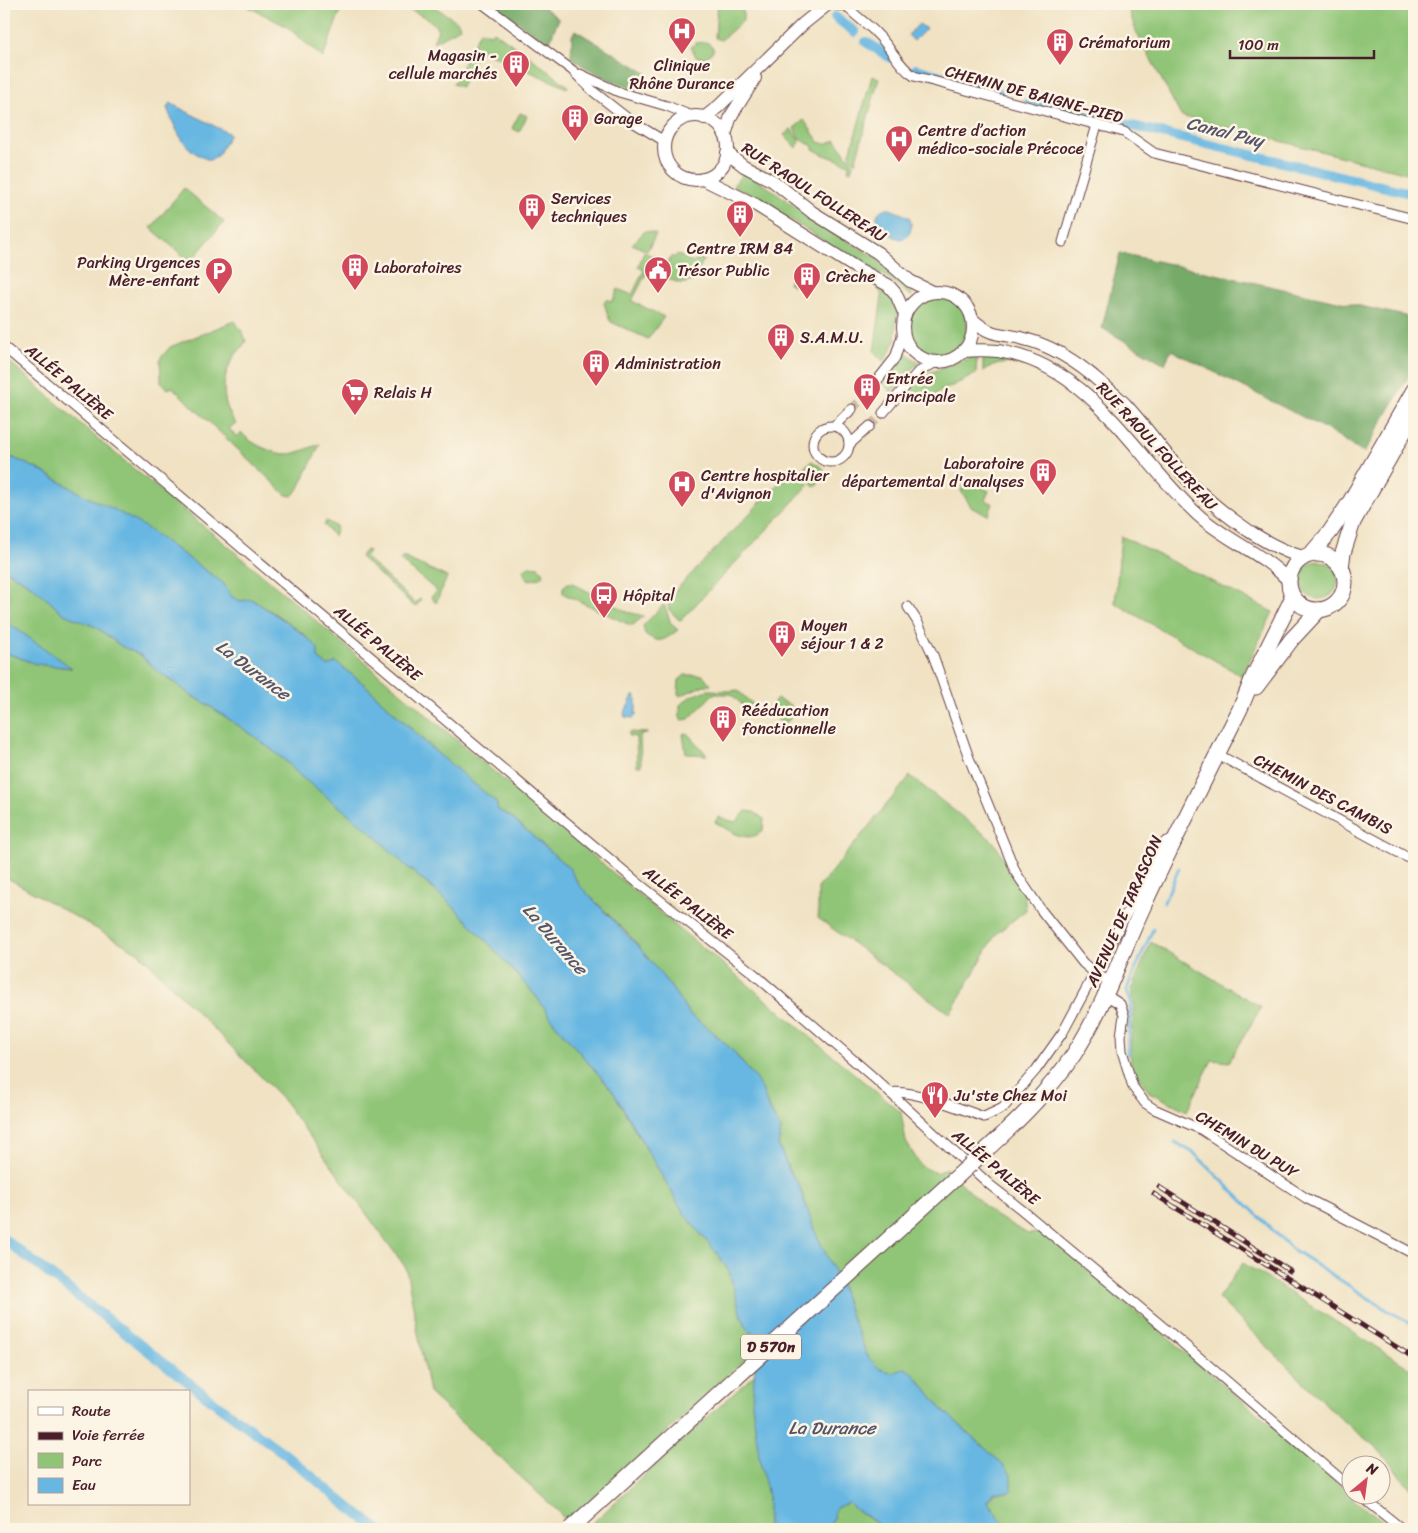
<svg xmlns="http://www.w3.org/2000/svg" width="1418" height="1533" viewBox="0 0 1418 1533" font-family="Sriracha,sans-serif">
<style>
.green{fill:#90c577;stroke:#6d7251}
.forest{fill:#74aa68;stroke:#5f644a}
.water{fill:#67b7e2;stroke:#586b86}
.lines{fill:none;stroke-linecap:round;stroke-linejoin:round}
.stream{stroke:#67b7e2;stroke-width:3}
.canal{stroke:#67b7e2;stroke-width:10}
.street-tunnel{stroke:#cfbba5;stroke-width:9;stroke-dasharray:9 4.5;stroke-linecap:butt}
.street-casing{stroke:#633c42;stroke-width:11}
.secondary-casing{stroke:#633c42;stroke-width:14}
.primary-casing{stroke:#633c42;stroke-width:17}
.street{stroke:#fff;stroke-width:9}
.secondary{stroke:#fff;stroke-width:12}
.primary{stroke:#fff;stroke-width:15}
.rail-casing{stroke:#4a1f2b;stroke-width:5}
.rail{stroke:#fcf5e5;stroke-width:3;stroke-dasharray:9;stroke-linecap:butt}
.primary-bridge-casing{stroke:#633c42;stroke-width:17;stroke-linecap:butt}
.primary-bridge{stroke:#fff;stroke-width:15}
.labels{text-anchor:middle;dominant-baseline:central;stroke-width:5;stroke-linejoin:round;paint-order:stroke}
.shield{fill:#fcf5e5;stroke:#7f5f63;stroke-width:1}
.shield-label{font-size:15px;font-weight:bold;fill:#4a1f2b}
.poi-label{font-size:16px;fill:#4a1f2b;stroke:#fcf5e5;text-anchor:start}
.street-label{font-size:16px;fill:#4a1f2b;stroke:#fcf5e5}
.water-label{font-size:18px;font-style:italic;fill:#54546b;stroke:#fcf5e5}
</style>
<rect width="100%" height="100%" fill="#fcf5e5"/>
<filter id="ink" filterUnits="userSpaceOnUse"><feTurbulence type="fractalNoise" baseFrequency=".02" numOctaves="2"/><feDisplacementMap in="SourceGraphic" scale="10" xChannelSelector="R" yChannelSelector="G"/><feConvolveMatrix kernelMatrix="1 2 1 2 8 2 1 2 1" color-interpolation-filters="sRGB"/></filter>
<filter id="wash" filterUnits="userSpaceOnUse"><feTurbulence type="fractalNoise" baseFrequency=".0096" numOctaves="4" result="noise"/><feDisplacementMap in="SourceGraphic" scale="20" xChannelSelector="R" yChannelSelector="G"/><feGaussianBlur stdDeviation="1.12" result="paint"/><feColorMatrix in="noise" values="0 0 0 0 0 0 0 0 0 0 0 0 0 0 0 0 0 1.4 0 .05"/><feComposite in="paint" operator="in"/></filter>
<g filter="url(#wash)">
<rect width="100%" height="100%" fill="#f0e2c3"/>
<g class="green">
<polygon points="243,4 341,4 340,12 323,58 286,26"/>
<path d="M397,4H430L458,22L460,27L455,31L433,42L438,30C432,16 408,11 397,4Z"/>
<polygon points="722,4 743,4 743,21 721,40 715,38 717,8"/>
<polygon points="1127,4 1414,4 1414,169 1411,174 1181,116 1136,31"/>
<polygon points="480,31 491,34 493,31 530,57 568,86 567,88 479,49 461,87 453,84"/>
<polygon points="706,42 711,45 714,50 705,58 696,57 691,47 695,43"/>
<polygon points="872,76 879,78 855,163 849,157"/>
<polygon points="520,113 527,116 519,132 512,128"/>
<polygon points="804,120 819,142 825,144 836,140 853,165 851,171 848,170 849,164 822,154 813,149 813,146 799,139 794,128"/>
<polygon points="791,129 800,142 796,148 784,135"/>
<path d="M744,172L777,193L825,229L872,255L911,290L912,296C903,293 899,286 892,281C884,274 875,271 866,267L746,192L733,186Z"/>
<polygon points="184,188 224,222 190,262 151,228"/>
<polygon points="645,231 656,234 647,251 632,244"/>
<path d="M644,252L668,263L672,256L675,258L677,254L693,263L697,259H704L693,281L681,284L648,270L632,301L664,317L648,339L611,322C607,317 607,310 604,303L606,299L612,302L618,289L632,295L644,270L638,267Z"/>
<polygon points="796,268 808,273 803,284 797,282 795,286 788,283"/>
<path d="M862,276L889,293L897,312L895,342L884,362L874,352L882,296C879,287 870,282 862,276Z"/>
<circle cx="938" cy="326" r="29"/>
<path d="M234,321L243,333L246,341C242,348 236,353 232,360C220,381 222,405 236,424L229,428L236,437L242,433C250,444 276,455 289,454C299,453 311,447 320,444L298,490L292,496L286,495L172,387L168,389L161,383L160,359L170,347Z"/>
<polygon points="904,349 907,354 920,363 914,367 902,380 892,370"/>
<polygon points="977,355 976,374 924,400 911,388 921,376"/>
<path d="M983,355L1017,362L1025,366C1008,362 998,362 983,371Z"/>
<path d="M4,357L105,445L235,552L683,932C757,990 827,1053 901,1112L906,1142L921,1166L936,1173L946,1168L994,1215L1028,1234L1043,1233L1313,1460L1359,1504L1395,1529H1008L987,1501L1011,1475L1001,1463L941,1408L913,1373H894L880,1369L868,1357L850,1314L842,1288L814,1229L799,1185L791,1174L778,1144L781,1130L752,1075L731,1049L707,1027L690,1015L671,987L629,935L579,885L569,868L510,816L498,810L366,686L336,663L328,666L318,658L305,635L277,615L251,599L241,601L232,597L223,583L202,568L100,503L87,497L38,469L4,454Z"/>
<polygon points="890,374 900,383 891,393 882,380"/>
<polygon points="812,461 824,469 823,475 815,487 799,471"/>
<polygon points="796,472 809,485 682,619 679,620 669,610 668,604 671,600 669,597 778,484"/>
<polygon points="966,479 989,491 985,500 993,504 988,515 972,508 961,491"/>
<polygon points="326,521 337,527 334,536 324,526"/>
<polygon points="1121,536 1273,612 1242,676 1115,603"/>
<polygon points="366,550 369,551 365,557 415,603 420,599 421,600 415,607 360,557"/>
<polygon points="403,557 447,577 436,603 431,597 437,591 400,560"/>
<circle cx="1319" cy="580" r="19"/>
<polygon points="529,566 539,567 543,572 543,575 540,578 530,580 526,578 523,570"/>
<polygon points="4,569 33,587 64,614 96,627 121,646 140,655 161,674 177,684 190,695 205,703 254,736 287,762 299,775 371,831 406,866 452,905 494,949 536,996 555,1024 612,1090 685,1215 719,1256 729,1271 741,1315 747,1327 757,1340 757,1349 567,1524 560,1513 429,1393 406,1268 281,1097 139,953 4,876 4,652 36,664 71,668 4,620"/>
<polygon points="568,583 572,583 627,612 644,616 633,625 630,625 566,595 563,593 563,587"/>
<path d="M664,604L671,624L678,630C664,640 660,645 645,634L643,626Z"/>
<polygon points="685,675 703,675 711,685 704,685 680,696 678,694 679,680"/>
<polygon points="708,690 731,691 737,690 757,708 752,714 731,694 713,694 689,719 682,720 680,718 680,705 691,696"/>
<polygon points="777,699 790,705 790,709 792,710 789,720 783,725 774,716 775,714 769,708"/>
<polygon points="629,732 647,733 647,734 640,735 641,766 637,766 636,737 629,736"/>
<polygon points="687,733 707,755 686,754 683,734"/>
<polygon points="910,776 993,841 1024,891 1026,910 996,934 950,1014 818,918 818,888"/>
<path d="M746,811L754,812L764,819L763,830C748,846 729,830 715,822L718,817L735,822Z"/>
<polygon points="1151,942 1261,1007 1229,1062 1212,1060 1187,1111 1149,1092 1131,1065 1130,1051 1134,1003 1131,990"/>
<polygon points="1243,1263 1414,1371 1414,1492 1377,1448 1343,1421 1218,1298"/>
<polygon points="755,1374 755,1386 768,1496 768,1529 586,1529"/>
<path d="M848,1502C859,1514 873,1519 884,1529H828V1526L834,1519L835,1508Z"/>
</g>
<g class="forest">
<polygon points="494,4 540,4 559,19 554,30 549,45"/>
<path d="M575,30L648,74L637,90C613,82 592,72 571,58L572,36Z"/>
<polygon points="1120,253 1414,318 1414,367 1364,453 1330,431 1171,350 1165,364 1102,328"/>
</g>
<g class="water">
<polygon points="919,24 926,29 914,41 908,35"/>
<path d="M170,103L230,134L218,155L210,160C184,152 177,132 167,108Z"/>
<path d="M888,208L909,217C913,226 912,233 904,239C891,241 861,213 888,208Z"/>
<path d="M4,454L38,469L87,497L115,510L145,527L223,583L232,597L241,601L251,599C275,614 298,628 318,648V658L328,666L336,662L366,686L430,747L496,802L498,810L510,816L569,868L579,885L639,947L671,987L690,1015L707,1027L731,1049L755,1078L763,1091L768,1107L781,1130L778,1145L791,1174L799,1185L814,1229L842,1288L850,1314L868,1357L880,1369L894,1373L905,1368L913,1373L941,1408L1001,1463L1011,1475V1492H994L987,1501L1008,1529H884L867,1516L856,1510L848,1503L835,1508L834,1519L828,1526V1529H768V1496L759,1457L752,1403L757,1340L747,1327L741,1315L729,1271L719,1256L685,1215L612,1090L555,1024L536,996L494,949L452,905L406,866L370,831L299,775L287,762L254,736L205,703L190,695L177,684L161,674L140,655L121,646L96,627L64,614L33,587L4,569Z"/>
<polygon points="4,620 72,668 36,664 4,652"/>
<polygon points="633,696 636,696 636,716 634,718 625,717 624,714"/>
</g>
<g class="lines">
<g class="stream">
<polyline points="1164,902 1179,868"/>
<polyline points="1127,1055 1131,1002 1127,992 1128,986 1153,929"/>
<polyline points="1133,1075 1143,1094"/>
<polyline points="1175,1142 1194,1153 1292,1249 1387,1310 1414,1325"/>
</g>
<g class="canal">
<polyline points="835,17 855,32"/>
<polyline points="866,42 891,58"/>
<polyline points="916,69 1001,93"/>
<polyline points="1029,101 1414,194"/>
<polyline points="4,1239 223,1409 285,1454 351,1509 378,1529"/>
</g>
</g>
</g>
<g filter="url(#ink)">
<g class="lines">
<g class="street-tunnel">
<polyline points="852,409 865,396"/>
<polyline points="870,426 883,413"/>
</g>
<g class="street-casing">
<g id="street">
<polyline points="483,4 572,70 594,92 631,121 661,139 664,143"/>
<path d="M845,4C854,16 867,23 877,34C891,47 898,66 914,76L1124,132L1154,153L1414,219"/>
<polyline points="580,74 619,92 667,106 694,117"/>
<polyline points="1063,242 1097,125"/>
<polyline points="4,347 638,883 753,973 873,1077 990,1185 1022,1210 1180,1341 1350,1487"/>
<polyline points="865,396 895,358 903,333"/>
<polyline points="883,413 917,373 936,362"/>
<circle cx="831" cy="444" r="18"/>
<polyline points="834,426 852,409"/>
<polyline points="850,444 870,426"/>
<polyline points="908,607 917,621 933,655 969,758 1016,873 1041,910 1083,963 1096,974 1111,982"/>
<polyline points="1217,754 1414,861"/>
<polyline points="1106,995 1120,1004 1124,1015 1121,1036 1122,1051 1133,1087 1145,1103 1154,1109 1202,1130 1306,1198 1414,1254"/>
<path d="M890,1093C909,1088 964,1110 984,1117L1003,1108L1036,1070L1063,1032L1165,842L1175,838"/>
<polyline points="1361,1496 1402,1529"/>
</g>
</g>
<g class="secondary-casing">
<g id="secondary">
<polyline points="837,4 843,4"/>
<circle cx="696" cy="148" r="32"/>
<polyline points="704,118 719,106 803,24 828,4"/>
<polyline points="725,135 731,116 755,78"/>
<polyline points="727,153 744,166 773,181 812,212 878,253 910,281 932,292"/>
<polyline points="703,179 756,205 858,269 888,285 896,294 905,315"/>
<circle cx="938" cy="327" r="35"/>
<path d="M973,320C994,339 1004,332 1028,340C1050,346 1070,358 1088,372C1100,382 1114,393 1125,404C1150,431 1170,462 1196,488C1212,504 1230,518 1249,531C1266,542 1283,552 1303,557"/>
<path d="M964,351C975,350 987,350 998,351C1091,365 1135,457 1197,514C1225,540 1263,553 1289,581"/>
</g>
</g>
<g class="primary-casing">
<g id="primary">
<circle cx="1317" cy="582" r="28"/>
<polyline points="1311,554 1330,532 1350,502 1414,390"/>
<polyline points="1341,568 1343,553 1353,522 1414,414"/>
<polyline points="1256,687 1292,639 1319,610"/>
<path d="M971,1164C1008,1130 1046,1096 1074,1054C1104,1008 1120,956 1143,907C1173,841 1206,777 1238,713C1244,701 1249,687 1254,675C1267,649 1280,623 1293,597"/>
</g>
</g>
<use href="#street" class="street"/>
<use href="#secondary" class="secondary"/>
<use href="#primary" class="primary"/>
<g class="rail-casing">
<g id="rail">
<polyline points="1159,1187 1290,1271"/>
<polyline points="1154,1194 1414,1358"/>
</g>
</g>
<use href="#rail" class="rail"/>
<g class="primary-bridge-casing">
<polyline id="primary-bridge" points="570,1529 971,1164"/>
</g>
<use href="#primary-bridge" class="primary-bridge"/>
</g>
</g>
<defs>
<g id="hospital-pin" transform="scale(1.4375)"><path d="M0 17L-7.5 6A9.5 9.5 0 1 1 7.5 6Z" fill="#d1495b" stroke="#fcf5e5"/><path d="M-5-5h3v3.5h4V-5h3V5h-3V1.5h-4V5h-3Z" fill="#fff"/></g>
<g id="building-pin" transform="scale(1.4375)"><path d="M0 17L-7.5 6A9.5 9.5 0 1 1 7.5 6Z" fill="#d1495b" stroke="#fcf5e5"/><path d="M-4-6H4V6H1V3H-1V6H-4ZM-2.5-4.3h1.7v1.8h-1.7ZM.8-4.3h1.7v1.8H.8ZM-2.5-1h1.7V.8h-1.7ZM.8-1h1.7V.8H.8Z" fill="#fff"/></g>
<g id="civic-pin" transform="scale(1.4375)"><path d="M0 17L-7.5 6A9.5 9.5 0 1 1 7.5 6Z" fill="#d1495b" stroke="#fcf5e5"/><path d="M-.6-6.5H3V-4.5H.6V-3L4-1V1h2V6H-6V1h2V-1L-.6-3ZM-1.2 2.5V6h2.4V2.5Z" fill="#fff"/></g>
<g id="parking-pin" transform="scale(1.4375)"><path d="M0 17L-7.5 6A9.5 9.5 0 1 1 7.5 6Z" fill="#d1495b" stroke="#fcf5e5"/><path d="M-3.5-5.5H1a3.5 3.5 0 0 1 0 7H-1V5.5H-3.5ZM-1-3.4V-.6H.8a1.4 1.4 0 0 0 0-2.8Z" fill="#fff"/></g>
<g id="supermarket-pin" transform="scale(1.4375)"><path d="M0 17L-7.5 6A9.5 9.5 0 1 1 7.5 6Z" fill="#d1495b" stroke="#fcf5e5"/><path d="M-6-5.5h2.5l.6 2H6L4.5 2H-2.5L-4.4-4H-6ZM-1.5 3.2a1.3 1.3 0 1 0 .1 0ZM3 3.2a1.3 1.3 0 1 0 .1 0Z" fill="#fff"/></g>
<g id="bus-pin" transform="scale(1.4375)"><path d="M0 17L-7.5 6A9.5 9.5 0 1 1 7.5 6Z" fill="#d1495b" stroke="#fcf5e5"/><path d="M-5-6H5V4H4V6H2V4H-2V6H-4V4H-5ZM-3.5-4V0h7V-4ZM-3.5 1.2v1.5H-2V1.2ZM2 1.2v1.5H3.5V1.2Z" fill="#fff"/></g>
<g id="restaurant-pin" transform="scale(1.4375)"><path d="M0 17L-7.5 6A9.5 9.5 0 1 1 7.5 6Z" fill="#d1495b" stroke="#fcf5e5"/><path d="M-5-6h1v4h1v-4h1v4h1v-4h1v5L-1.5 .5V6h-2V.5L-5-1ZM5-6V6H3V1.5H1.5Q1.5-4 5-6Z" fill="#fff"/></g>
</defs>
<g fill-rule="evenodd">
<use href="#hospital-pin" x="682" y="31"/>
<use href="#building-pin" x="1060" y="42"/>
<use href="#building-pin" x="516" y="64"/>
<use href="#building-pin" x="575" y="118"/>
<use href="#hospital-pin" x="899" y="139"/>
<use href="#building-pin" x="532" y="207"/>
<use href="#building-pin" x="740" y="214"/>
<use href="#building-pin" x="355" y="267"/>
<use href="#civic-pin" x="658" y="270"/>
<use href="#parking-pin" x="219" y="271"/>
<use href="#building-pin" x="807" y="276"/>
<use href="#building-pin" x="781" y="337"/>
<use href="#building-pin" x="596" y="363"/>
<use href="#building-pin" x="867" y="387"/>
<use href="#supermarket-pin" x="355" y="392"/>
<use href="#building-pin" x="1043" y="472"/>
<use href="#hospital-pin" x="682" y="484"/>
<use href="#bus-pin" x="604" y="595"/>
<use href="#building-pin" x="782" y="634"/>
<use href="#building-pin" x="723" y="719"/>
<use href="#restaurant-pin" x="935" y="1095"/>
</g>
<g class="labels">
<rect class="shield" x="741" y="1334.5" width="60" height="25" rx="4"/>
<g class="shield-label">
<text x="771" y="1347">D 570n</text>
</g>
<g class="poi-label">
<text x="1079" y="42">Crématorium</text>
<text x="497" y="55" text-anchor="end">Magasin -<tspan x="497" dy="18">cellule marchés</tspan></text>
<text x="682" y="65" text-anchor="middle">Clinique<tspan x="682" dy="18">Rhône Durance</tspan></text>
<text x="594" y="118">Garage</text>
<text x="918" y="130">Centre d’action<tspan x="918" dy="18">médico-sociale Précoce</tspan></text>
<text x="551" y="198">Services<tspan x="551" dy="18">techniques</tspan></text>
<text x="740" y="248" text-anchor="middle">Centre IRM 84</text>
<text x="200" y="262" text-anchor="end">Parking Urgences<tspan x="200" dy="18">Mère-enfant</tspan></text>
<text x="374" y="267">Laboratoires</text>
<text x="677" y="270">Trésor Public</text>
<text x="826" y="276">Crèche</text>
<text x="800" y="337">S.A.M.U.</text>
<text x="615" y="363">Administration</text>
<text x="886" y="378">Entrée<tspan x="886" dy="18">principale</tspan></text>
<text x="374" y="392">Relais H</text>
<text x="1024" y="463" text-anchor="end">Laboratoire<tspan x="1024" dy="18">départemental d'analyses</tspan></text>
<text x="701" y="475">Centre hospitalier<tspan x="701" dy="18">d'Avignon</tspan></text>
<text x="623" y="595">Hôpital</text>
<text x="801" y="625">Moyen<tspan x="801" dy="18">séjour 1 &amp; 2</tspan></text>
<text x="742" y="710">Rééducation<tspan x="742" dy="18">fonctionnelle</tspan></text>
<text x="954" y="1095">Ju'ste Chez Moi</text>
</g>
<g class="street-label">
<text transform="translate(1034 94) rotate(15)">CHEMIN DE BAIGNE-PIED</text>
<text transform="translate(814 192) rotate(33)">RUE RAOUL FOLLEREAU</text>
<text transform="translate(69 382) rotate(40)">ALLÉE PALIÈRE</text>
<text transform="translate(1157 446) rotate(47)">RUE RAOUL FOLLEREAU</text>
<text transform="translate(378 643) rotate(40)">ALLÉE PALIÈRE</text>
<text transform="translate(1323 794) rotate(28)">CHEMIN DES CAMBIS</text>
<text transform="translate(688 903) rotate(38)">ALLÉE PALIÈRE</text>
<text transform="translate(1124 911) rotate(-66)">AVENUE DE TARASCON</text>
<text transform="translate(1247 1144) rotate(31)">CHEMIN DU PUY</text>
<text transform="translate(996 1167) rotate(40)">ALLÉE PALIÈRE</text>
</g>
<g class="water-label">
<text transform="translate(1225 132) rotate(14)">Canal Puy</text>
<text transform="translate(253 670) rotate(37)">La Durance</text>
<text transform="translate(555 939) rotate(49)">La Durance</text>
<text x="832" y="1428">La Durance</text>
</g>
</g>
<rect width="1418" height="1533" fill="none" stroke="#fcf5e5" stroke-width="20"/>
<rect x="28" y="1390" width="162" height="115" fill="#fcf5e5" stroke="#b59f9b"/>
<rect x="38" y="1407" width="25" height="8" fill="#ffffff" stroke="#b59f9b"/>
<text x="72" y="1416" font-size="15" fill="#4a1f2b">Route</text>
<rect x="38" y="1432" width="25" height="8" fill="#4a1f2b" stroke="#b59f9b"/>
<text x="72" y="1440" font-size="15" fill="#4a1f2b">Voie ferrée</text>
<rect x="38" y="1453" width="25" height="15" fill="#90c577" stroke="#b59f9b"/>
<text x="72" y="1466" font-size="15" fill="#4a1f2b">Parc</text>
<rect x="38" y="1478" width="25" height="15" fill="#67b7e2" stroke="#b59f9b"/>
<text x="72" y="1490" font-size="15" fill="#4a1f2b">Eau</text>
<g transform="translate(1366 1480) rotate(29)"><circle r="24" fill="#fcf5e5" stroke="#b59f9b"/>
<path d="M0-4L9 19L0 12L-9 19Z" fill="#d1495b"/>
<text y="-8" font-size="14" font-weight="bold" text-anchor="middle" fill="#4a1f2b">N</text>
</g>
<path d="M1230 50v8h144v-8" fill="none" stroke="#4a1f2b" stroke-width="2.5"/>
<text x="1238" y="50" font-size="15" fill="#4a1f2b" stroke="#fcf5e5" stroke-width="4" paint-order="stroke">100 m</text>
</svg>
